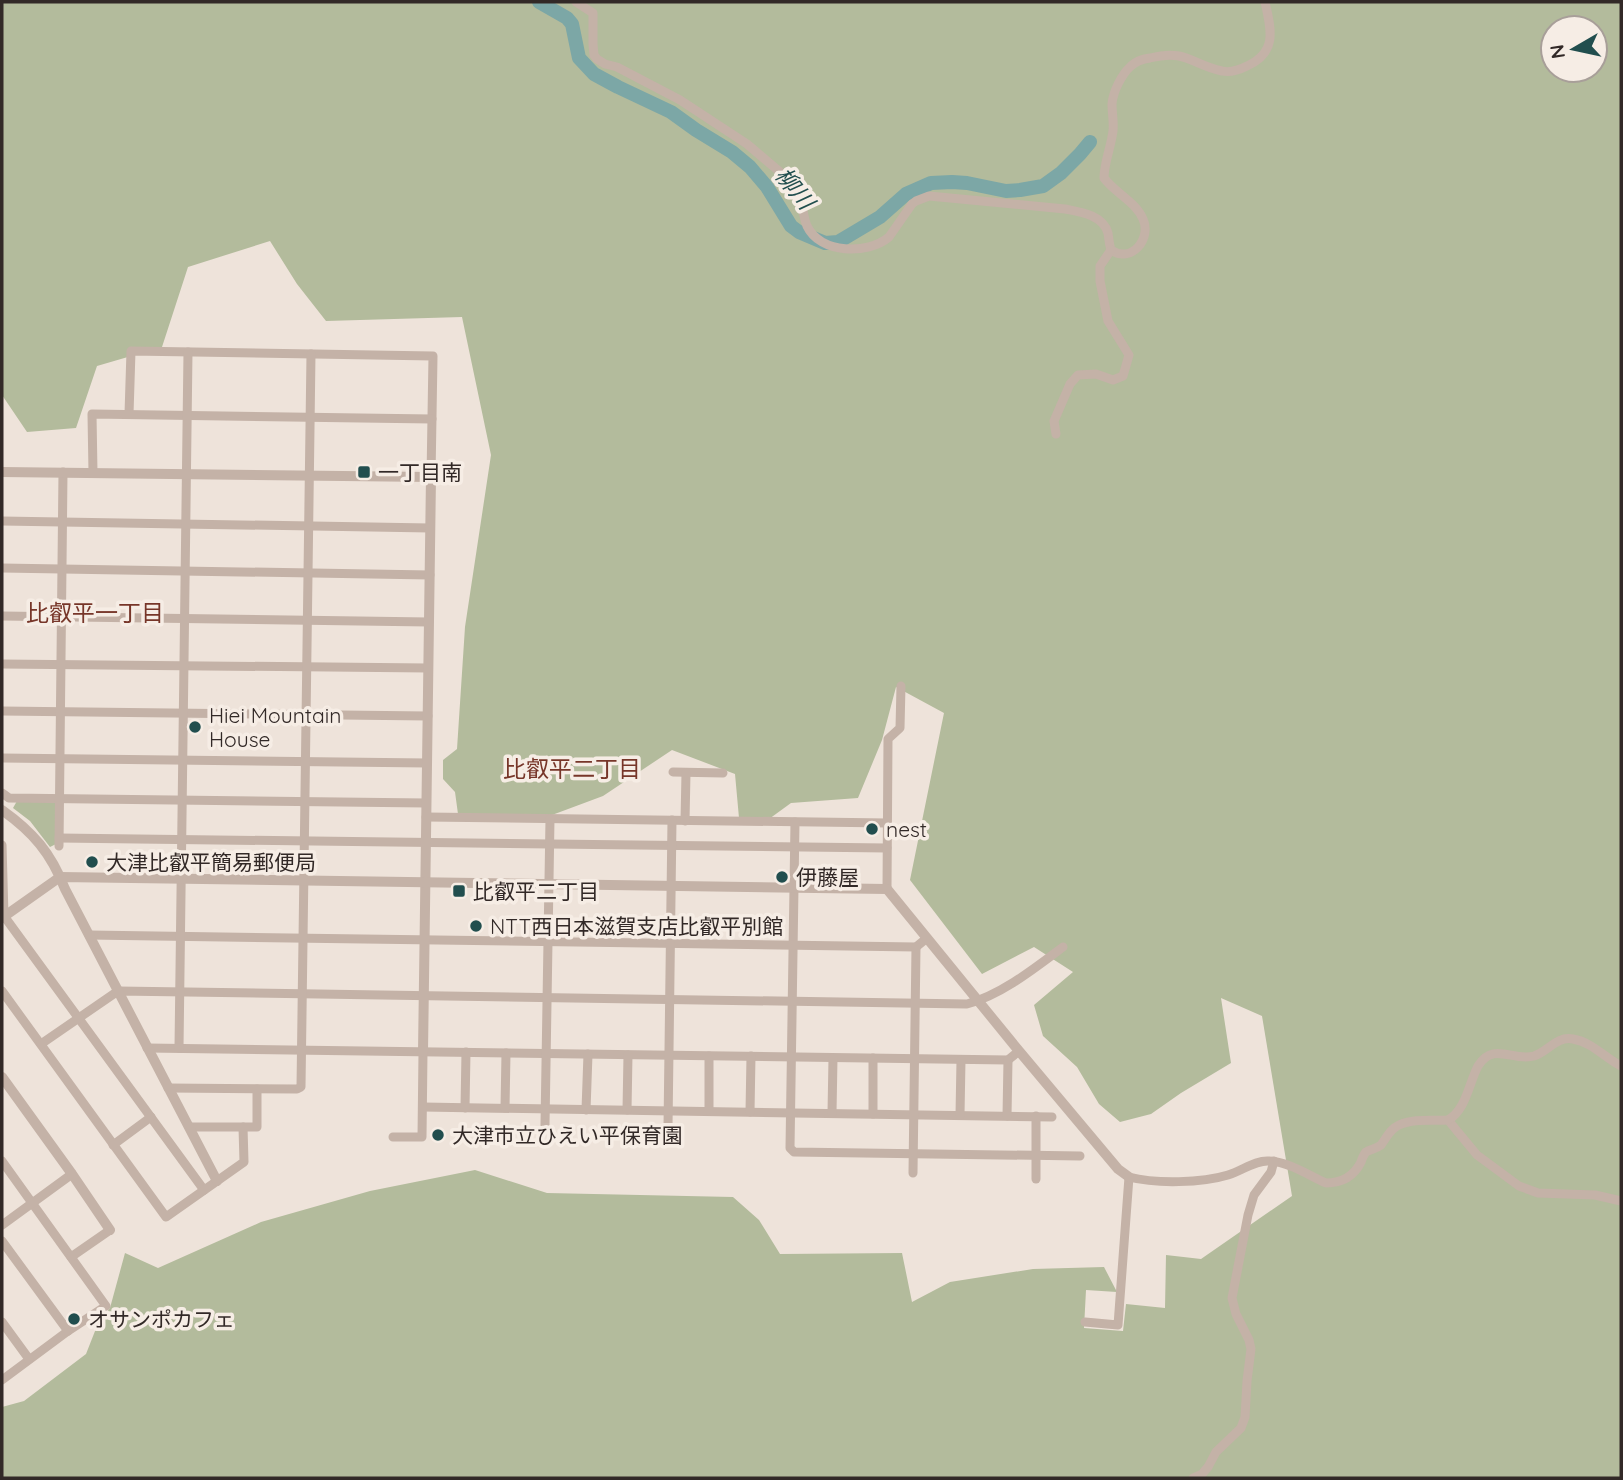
<svg xmlns="http://www.w3.org/2000/svg" width="1623" height="1480" viewBox="0 0 1623 1480" font-family="Quicksand,'Noto Sans JP',sans-serif">
<style>
.green{fill:#b3bb9c;fill-rule:evenodd}
.lines{fill:none;stroke-linecap:round;stroke-linejoin:round}
.river{stroke:#7ca7a6;stroke-width:14}
.minor{stroke:#c4b2a7;stroke-width:9}
.tertiary{stroke:#c4b2a7;stroke-width:10}
.poi-dot{fill:#214e4e;stroke:#f6ede5;stroke-width:2.5}
.labels{text-anchor:middle;dominant-baseline:central;stroke-width:7;stroke-linejoin:round;paint-order:stroke}
.poi-label{font-size:21px;fill:#322927;stroke:#f6ede5;text-anchor:start}
.water-label{font-size:23px;font-style:italic;fill:#214e4e;stroke:#f6ede5}
.neighbourhood-label{font-size:23px;fill:#773629;stroke:#f6ede5}
</style>
<rect width="100%" height="100%" fill="#eee3da"/>
<g class="green">
<path d="M2,2H1621V1478H2V1407L24,1401L86,1354L97,1326L110,1308L125,1253L158,1268L261,1222L370,1191L475,1170L547,1193L733,1197L759,1220L780,1254L902,1253L912,1302L950,1282L1033,1269L1104,1267L1117,1292L1086,1290L1084,1328L1123,1331L1126,1304L1165,1308L1166,1255L1201,1259L1292,1196L1262,1016L1221,998L1231,1063L1181,1093L1151,1114L1120,1122L1099,1104L1077,1067L1043,1036L1034,1005L1073,972L1034,947L982,974L910,880L944,713L896,687L882,740L858,798L791,803L769,819L739,818L735,774L672,750L603,796L552,815L458,814L455,792L443,779V760L457,749L465,627L491,455L462,317L326,321L297,284L270,241L188,267L162,347L97,366L76,428L27,432L2,395ZM1553,28H1595V70H1553Z"/>
<polygon points="17,801 56,801 56,844 50,847 30,821 13,808"/>
</g>
<g class="lines">
<polyline class="river" points="539,2 567,18 572,24 579,58 594,74 618,87 671,112 696,130 732,152 750,167 767,187 791,226 799,232 825,243 838,242 880,217 906,194 931,183 952,182 967,183 1006,191 1020,190 1043,186 1061,173 1080,154 1090,142"/>
<g class="minor">
<path d="M576,2L593,13V44L594,55L597,59L605,64L617,67L680,100L747,144L794,184C804,197 801,212 807,226C820,254 868,255 889,237L912,204L916,201L929,196L1065,209C1080,212 1103,215 1108,233C1109,239 1109,244 1111,250C1131,264 1152,239 1143,219C1135,201 1115,193 1104,178C1104,163 1111,147 1113,131C1114,122 1112,113 1112,104C1113,92 1121,75 1131,66C1136,61 1143,59 1150,58C1187,49 1190,64 1222,71C1230,73 1239,70 1247,66C1278,52 1271,29 1265,2"/>
<polyline points="129,414 131,351 433,356 431,477"/>
<polyline points="1056,434 1054,421 1070,384 1078,375 1096,374 1113,380 1123,376 1129,355 1108,321 1100,281 1100,266 1111,250"/>
<polyline points="93,473 92,414 432,419"/>
<polyline points="2,521 430,528"/>
<polyline points="2,568 430,575"/>
<polyline points="2,616 429,622"/>
<polyline points="2,664 428,668"/>
<polyline points="2,711 428,716"/>
<polyline points="2,758 427,763"/>
<polyline points="673,772 723,773"/>
<polyline points="2,793 9,798 426,803"/>
<polyline points="426,817 887,823"/>
<polyline points="685,821 686,773"/>
<polyline points="795,822 790,1148 794,1152 1080,1156"/>
<polyline points="59,838 887,848"/>
<polyline points="2,845 4,916 204,1190"/>
<polyline points="59,846 63,472"/>
<polyline points="887,889 888,739 900,728 901,686"/>
<polyline points="89,935 916,947 927,938"/>
<polyline points="2,991 166,1217 244,1162 243,1127"/>
<path d="M41,1044L118,991L967,1004C1001,995 1035,968 1063,947"/>
<polyline points="147,1048 1008,1060 1019,1051"/>
<polyline points="179,1048 188,352"/>
<polyline points="168,1088 297,1089 301,1087 311,354"/>
<polyline points="423,1107 1052,1117"/>
<polyline points="465,1108 466,1052"/>
<polyline points="505,1108 506,1053"/>
<polyline points="586,1110 588,1054"/>
<polyline points="627,1110 628,1055"/>
<polyline points="709,1111 709,1056"/>
<polyline points="750,1112 751,1056"/>
<polyline points="832,1113 833,1058"/>
<polyline points="873,1114 873,1058"/>
<polyline points="960,1115 961,1060"/>
<polyline points="1007,1116 1008,1060"/>
<polyline points="1448,1120 1477,1155 1519,1186 1538,1193 1595,1195 1621,1201"/>
<polyline points="545,1125 550,819"/>
<polyline points="189,1127 257,1127 257,1089"/>
<polyline points="668,1127 672,820"/>
<polyline points="393,1137 422,1137 423,1052"/>
<polyline points="113,1145 151,1117"/>
<polyline points="2,1161 106,1306 68,1331 2,1380"/>
<polyline points="913,1173 916,947"/>
<polyline points="1036,1179 1036,1116"/>
<polyline points="2,1225 72,1174"/>
<polyline points="2,1241 68,1331"/>
<polyline points="71,1257 110,1230"/>
<polyline points="2,1322 29,1359"/>
<path d="M1085,1322L1118,1325L1129,1177C1156,1184 1202,1183 1228,1175C1242,1171 1255,1160 1269,1161C1289,1162 1308,1175 1326,1183C1342,1183 1354,1176 1361,1162C1362,1159 1364,1154 1366,1152C1371,1149 1376,1149 1381,1145C1387,1137 1390,1129 1399,1125C1414,1118 1433,1121 1448,1120C1466,1110 1469,1083 1478,1066C1493,1041 1513,1062 1534,1056C1549,1051 1556,1036 1573,1039C1592,1042 1605,1058 1621,1066"/>
<polyline points="1193,1478 1202,1474 1208,1467 1216,1452 1241,1428 1245,1417 1247,1381 1251,1349 1249,1340 1236,1314 1232,1298 1248,1215 1254,1195 1271,1172 1274,1161"/>
</g>
<g class="tertiary">
<polyline points="2,472 431,477 423,1052"/>
<path d="M2,810C33,832 51,853 65,889L217,1181"/>
<polyline points="2,918 60,877 887,889 1019,1051 1118,1169 1129,1177"/>
<polyline points="2,1077 72,1174 110,1230"/>
</g>
</g>
<g class="poi-dot">
<rect x="357" y="465" width="14" height="14" rx="3.5"/>
<circle cx="195" cy="727" r="7"/>
<circle cx="872" cy="829" r="7"/>
<circle cx="92" cy="862" r="7"/>
<circle cx="782" cy="877" r="7"/>
<rect x="452" y="884" width="14" height="14" rx="3.5"/>
<circle cx="476" cy="926" r="7"/>
<circle cx="438" cy="1135" r="7"/>
<circle cx="74" cy="1319" r="7"/>
</g>
<g class="labels">
<g class="poi-label">
<text x="378" y="472">一丁目南</text>
<text x="209" y="715">Hiei Mountain<tspan x="209" dy="24">House</tspan></text>
<text x="886" y="829">nest</text>
<text x="106" y="862">大津比叡平簡易郵便局</text>
<text x="796" y="877">伊藤屋</text>
<text x="473" y="891">比叡平二丁目</text>
<text x="490" y="926">NTT西日本滋賀支店比叡平別館</text>
<text x="452" y="1135">大津市立ひえい平保育園</text>
<text x="88" y="1319">オサンポカフェ</text>
</g>
<g class="water-label">
<text transform="translate(795 188) rotate(51)">柳川</text>
</g>
<g class="neighbourhood-label">
<text x="95" y="612">比叡平一丁目</text>
<text x="572" y="768">比叡平二丁目</text>
</g>
</g>
<rect width="1623" height="1480" fill="none" stroke="#322927" stroke-width="7"/>
<g transform="translate(1574 49) rotate(261)"><circle r="33" fill="#f6ede5" stroke="#a89f99" stroke-width="2"/>
<path d="M0-5L12 26L0 18L-12 26Z" fill="#214e4e"/>
<text y="-10" font-size="19" font-weight="bold" text-anchor="middle" fill="#322927">N</text>
</g>
</svg>
